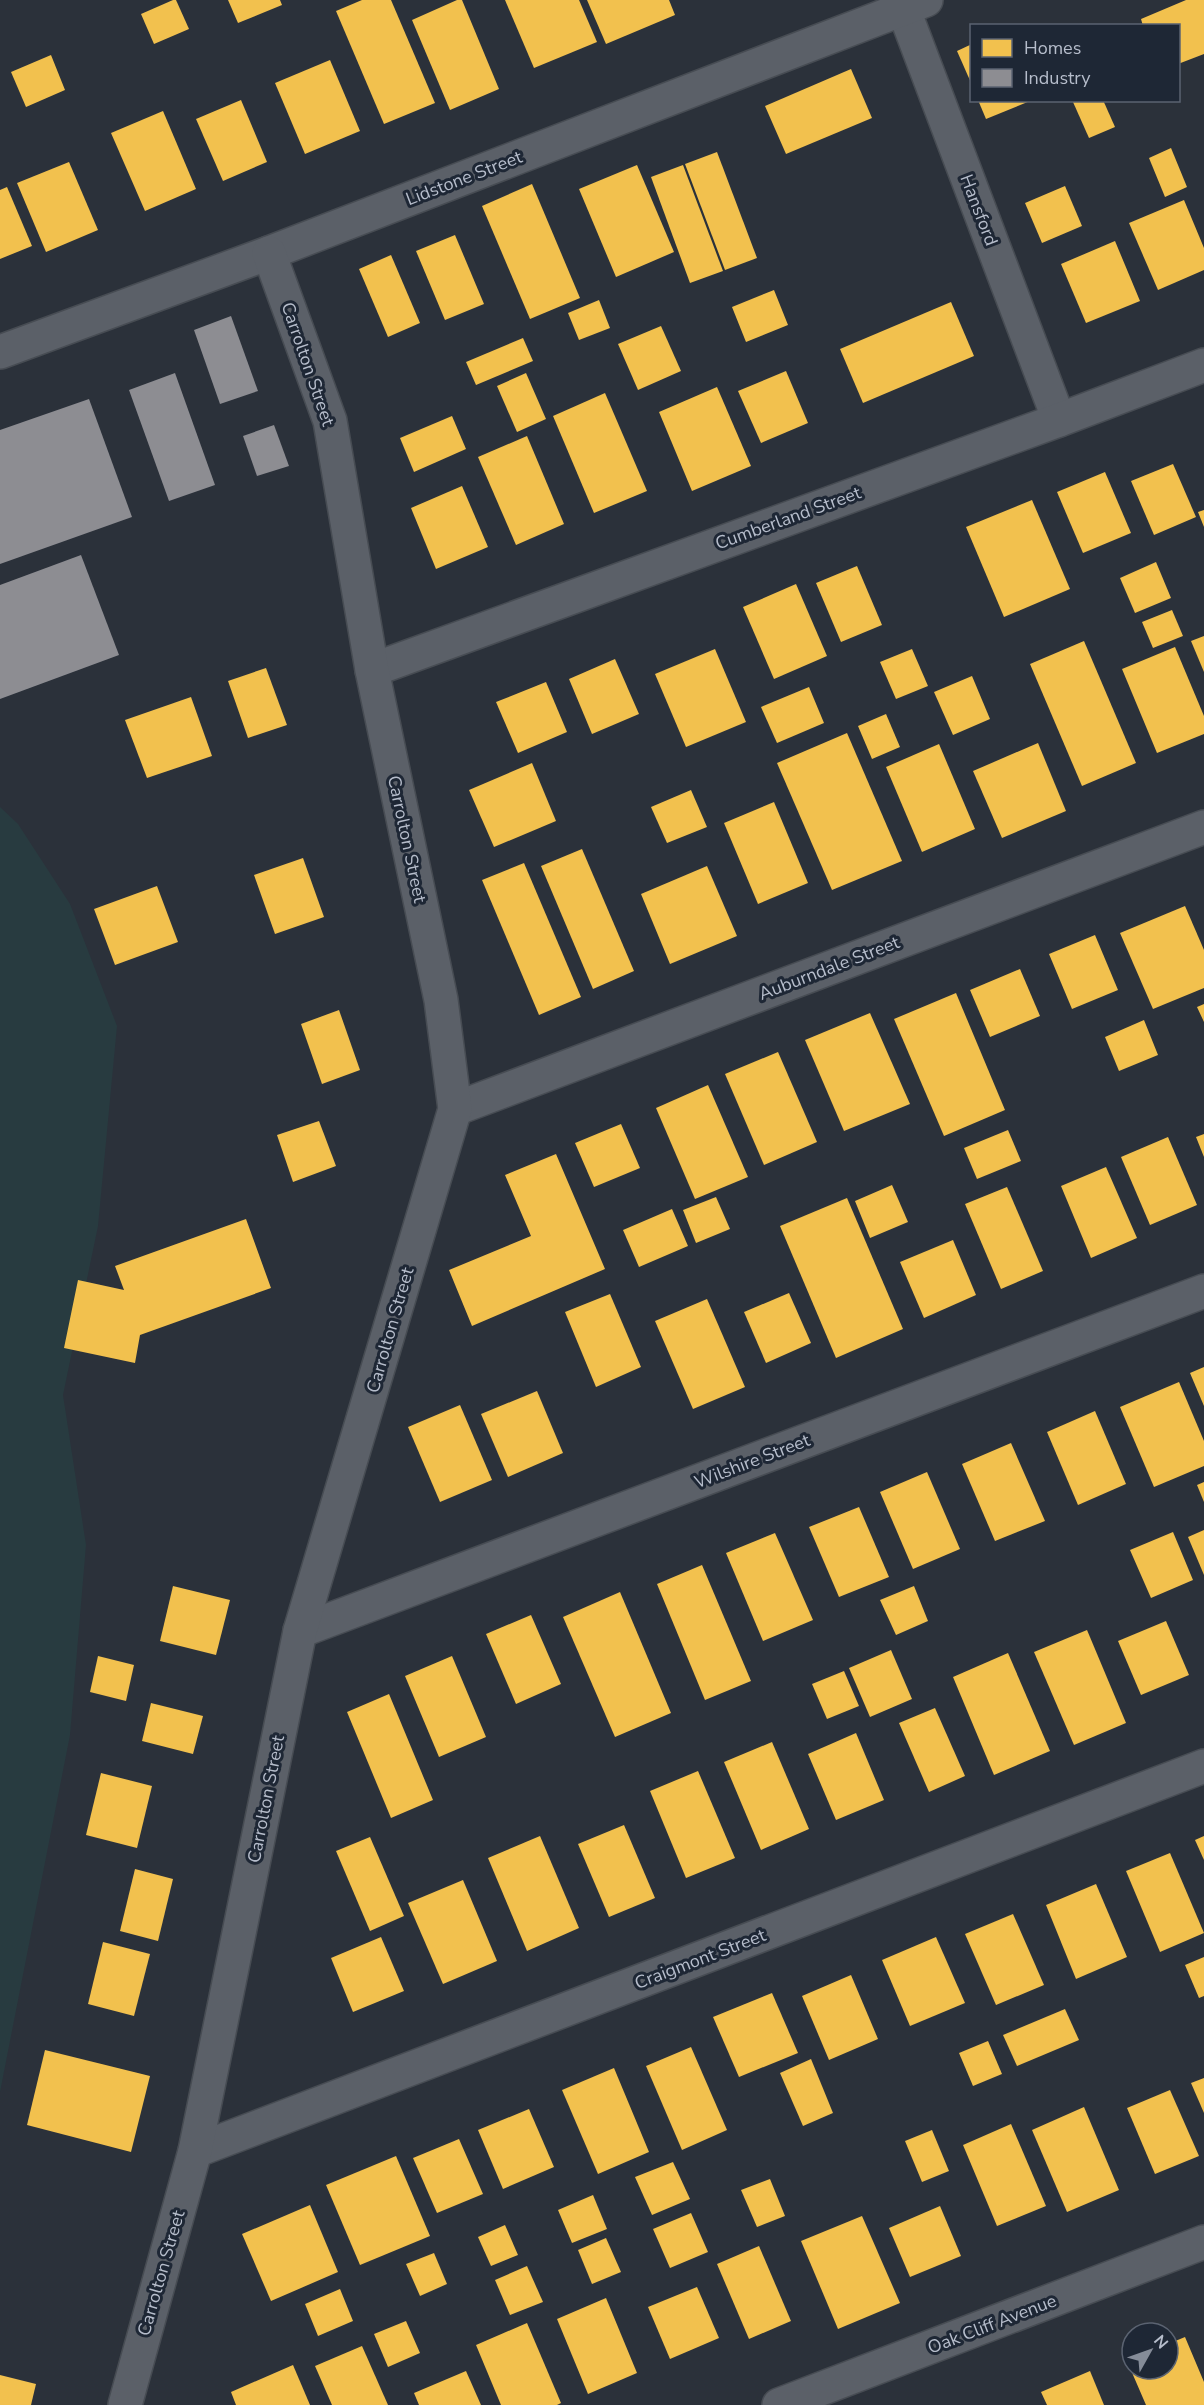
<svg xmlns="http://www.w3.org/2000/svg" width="1204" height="2405" viewBox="0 0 1204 2405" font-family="'Nunito Sans',sans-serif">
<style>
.green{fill:#283b40}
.homes{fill:#f2c14e}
.industry{fill:#8d8d92}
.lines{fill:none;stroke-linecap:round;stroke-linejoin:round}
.minor-casing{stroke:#474c53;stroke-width:36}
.minor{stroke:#5b6068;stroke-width:33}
.labels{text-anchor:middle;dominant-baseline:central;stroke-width:6;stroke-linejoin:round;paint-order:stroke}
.street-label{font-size:18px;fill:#b6bdcb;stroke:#1e2735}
</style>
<rect width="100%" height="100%" fill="#2b313a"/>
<polygon class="green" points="0,807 18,824 70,904 117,1026 98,1226 63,1395 86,1545 70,1735 0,2092"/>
<g class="homes">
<polygon points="173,0 176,0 189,29 154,44 141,14"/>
<polygon points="228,0 280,0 282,5 238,23"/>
<polygon points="362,0 391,0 435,103 384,124 336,11"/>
<polygon points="457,0 462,0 499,89 450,110 412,20"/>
<polygon points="505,0 579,0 597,42 534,68"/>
<polygon points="587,0 669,0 675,15 606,44"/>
<polygon points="1186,0 1204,0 1204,54 1178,64 1178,26 1143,26 1141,19"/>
<polygon points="972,44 972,85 957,51"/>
<polygon points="51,55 65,90 26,107 11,72"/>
<polygon points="330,60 360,131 305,154 275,83"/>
<polygon points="851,69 872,118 786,154 765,106"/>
<polygon points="241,100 267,162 223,181 196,119"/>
<polygon points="978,100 1030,100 1030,101 986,119"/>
<polygon points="1076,100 1103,100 1115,127 1089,138 1073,102"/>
<polygon points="163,111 196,189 145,211 111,133"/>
<polygon points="1171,148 1187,187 1165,197 1149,158"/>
<polygon points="717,152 757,258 725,270 685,164"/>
<polygon points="69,162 98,230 46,252 17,183"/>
<polygon points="637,165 674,252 616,277 579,189"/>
<polygon points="683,165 723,271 690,283 651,177"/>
<polygon points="532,184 580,298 530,319 482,206"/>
<polygon points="1065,186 1082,226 1042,243 1025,203"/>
<polygon points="7,187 32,246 0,259 0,190"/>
<polygon points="1184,200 1204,248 1204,270 1158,290 1129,223"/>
<polygon points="455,235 484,304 445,320 416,251"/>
<polygon points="1115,241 1140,301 1086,323 1061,264"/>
<polygon points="391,255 420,323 388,337 359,269"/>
<polygon points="774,290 788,325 746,342 732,307"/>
<polygon points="599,300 610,328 579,340 568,313"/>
<polygon points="951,302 974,356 863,403 840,349"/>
<polygon points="661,326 681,371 638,390 618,344"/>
<polygon points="523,338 533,361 476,385 466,362"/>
<polygon points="786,371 808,423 761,443 738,391"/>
<polygon points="526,373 546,419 517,432 497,386"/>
<polygon points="717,387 751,466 692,491 659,412"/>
<polygon points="605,393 647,491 594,513 553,416"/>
<polygon points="452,416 466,449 414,472 400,438"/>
<polygon points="527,436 564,524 516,545 478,457"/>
<polygon points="1173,464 1196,517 1154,535 1131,481"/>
<polygon points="1105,472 1131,533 1083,553 1057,492"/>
<polygon points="462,486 488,547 436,569 411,508"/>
<polygon points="1032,500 1070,589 1004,617 966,527"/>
<polygon points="1204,510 1204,527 1198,512"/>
<polygon points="1156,562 1171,598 1135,613 1120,578"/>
<polygon points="857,566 882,625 841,642 816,583"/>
<polygon points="796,584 827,656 774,679 743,607"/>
<polygon points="1172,610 1183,636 1153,648 1142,622"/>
<polygon points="1204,636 1204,672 1191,641"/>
<polygon points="1084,641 1136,763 1082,786 1030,664"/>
<polygon points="1175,647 1204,716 1204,734 1157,753 1122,669"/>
<polygon points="715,649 746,722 686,747 655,674"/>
<polygon points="912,649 928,686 896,699 880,662"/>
<polygon points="615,659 639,714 592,734 569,679"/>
<polygon points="266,668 287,725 248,738 228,681"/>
<polygon points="972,676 990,719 953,735 934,692"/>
<polygon points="546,682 567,732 518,753 496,702"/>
<polygon points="809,687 824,723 777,743 761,707"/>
<polygon points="191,697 212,756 147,778 125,720"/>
<polygon points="886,714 900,747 872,759 858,726"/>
<polygon points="847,733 902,861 832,890 777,763"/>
<polygon points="1038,743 1066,811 1002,838 973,771"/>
<polygon points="939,744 975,829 922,852 886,767"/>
<polygon points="532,763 556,821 494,847 469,790"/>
<polygon points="691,790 707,827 667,843 651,807"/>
<polygon points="774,802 808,883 758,904 724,823"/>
<polygon points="582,849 634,971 593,989 541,866"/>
<polygon points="303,858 324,917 275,934 254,875"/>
<polygon points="524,863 581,997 539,1015 482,880"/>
<polygon points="707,866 737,936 670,964 641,894"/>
<polygon points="157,886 178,942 115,965 94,909"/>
<polygon points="1185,906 1204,950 1204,988 1153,1009 1120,933"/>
<polygon points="1095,935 1118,990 1072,1009 1049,954"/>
<polygon points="1020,969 1040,1016 990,1037 970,990"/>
<polygon points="956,993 1005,1110 944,1136 894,1019"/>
<polygon points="1204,1004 1204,1022 1197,1007"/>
<polygon points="339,1010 360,1070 322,1084 301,1024"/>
<polygon points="870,1013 910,1104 844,1131 805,1040"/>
<polygon points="1144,1020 1158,1055 1119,1071 1105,1037"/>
<polygon points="778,1052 817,1142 764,1165 725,1074"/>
<polygon points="708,1085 748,1177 695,1199 656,1108"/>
<polygon points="319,1121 336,1166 293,1182 277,1135"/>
<polygon points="621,1124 640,1168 594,1187 575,1143"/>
<polygon points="1008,1130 1021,1161 977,1179 964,1148"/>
<polygon points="1204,1134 1204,1157 1196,1137"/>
<polygon points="1168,1137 1197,1205 1150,1225 1121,1157"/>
<polygon points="556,1154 605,1269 472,1326 449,1270 531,1236 505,1175"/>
<polygon points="1106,1167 1137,1238 1091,1258 1061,1186"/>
<polygon points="892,1185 908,1222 870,1238 855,1201"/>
<polygon points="1007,1187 1043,1271 1001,1289 965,1204"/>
<polygon points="716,1197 730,1229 696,1243 683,1210"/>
<polygon points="847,1198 903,1329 836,1358 780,1226"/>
<polygon points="672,1209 688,1246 639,1267 623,1230"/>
<polygon points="246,1219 271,1288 140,1335 135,1363 64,1348 78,1280 124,1290 115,1266"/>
<polygon points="953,1240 976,1295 924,1318 900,1262"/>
<polygon points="789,1293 811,1343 766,1363 744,1312"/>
<polygon points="610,1294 641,1367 596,1387 565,1312"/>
<polygon points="707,1299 745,1387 693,1409 655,1321"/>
<polygon points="1204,1367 1204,1406 1190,1373"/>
<polygon points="1179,1382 1204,1441 1204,1466 1154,1487 1120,1407"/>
<polygon points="537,1391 563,1453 508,1477 481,1414"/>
<polygon points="460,1405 492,1480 440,1502 408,1427"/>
<polygon points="1095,1411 1126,1484 1078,1505 1047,1432"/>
<polygon points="1011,1443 1045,1521 995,1541 962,1464"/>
<polygon points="927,1472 960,1549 913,1569 880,1492"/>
<polygon points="1204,1482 1204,1502 1197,1485"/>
<polygon points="859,1507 889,1577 839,1597 809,1527"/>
<polygon points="1204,1530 1204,1575 1188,1537"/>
<polygon points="1173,1532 1193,1580 1151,1598 1130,1550"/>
<polygon points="775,1533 813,1620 763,1641 726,1553"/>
<polygon points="702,1565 751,1681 705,1700 657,1584"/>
<polygon points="173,1586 230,1600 216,1655 160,1641"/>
<polygon points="914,1586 928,1621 896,1635 880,1600"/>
<polygon points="620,1592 671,1713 615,1737 563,1617"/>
<polygon points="531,1615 561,1684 516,1704 486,1634"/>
<polygon points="1166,1621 1189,1675 1141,1695 1118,1641"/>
<polygon points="1087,1630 1126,1723 1074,1745 1034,1652"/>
<polygon points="891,1650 912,1699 870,1717 849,1668"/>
<polygon points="1008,1653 1050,1751 994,1775 953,1677"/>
<polygon points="98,1656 134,1665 126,1701 90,1692"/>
<polygon points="452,1656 486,1737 439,1757 405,1676"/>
<polygon points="844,1671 859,1706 827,1719 812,1684"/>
<polygon points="389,1694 433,1800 391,1818 347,1712"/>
<polygon points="151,1703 203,1716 193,1754 142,1741"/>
<polygon points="935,1708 965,1776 929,1792 899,1723"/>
<polygon points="856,1733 884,1800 836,1820 808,1754"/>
<polygon points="772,1742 809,1829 761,1850 724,1762"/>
<polygon points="698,1771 735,1858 686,1878 650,1791"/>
<polygon points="101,1773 152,1786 137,1848 86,1835"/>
<polygon points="624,1825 655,1898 609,1917 578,1844"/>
<polygon points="540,1836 579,1928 527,1951 488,1858"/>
<polygon points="1204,1836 1204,1860 1195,1840"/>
<polygon points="370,1837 404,1916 370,1931 336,1851"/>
<polygon points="1170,1853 1204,1933 1160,1952 1126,1871"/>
<polygon points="135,1869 173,1879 158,1941 120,1931"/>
<polygon points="463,1880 497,1961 443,1984 408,1903"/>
<polygon points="1096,1884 1127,1957 1076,1979 1046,1905"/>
<polygon points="1013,1914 1044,1985 996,2005 965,1934"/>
<polygon points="381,1937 404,1991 353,2012 331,1958"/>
<polygon points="936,1937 965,2003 910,2026 882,1960"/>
<polygon points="103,1942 150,1954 134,2016 88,2004"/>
<polygon points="1204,1957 1204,1996 1199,1998 1185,1965"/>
<polygon points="851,1975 878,2039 829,2060 802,1996"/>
<polygon points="772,1993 798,2053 739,2077 713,2017"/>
<polygon points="1065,2009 1079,2040 1017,2066 1003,2035"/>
<polygon points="988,2041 1002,2074 973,2086 959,2053"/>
<polygon points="691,2047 727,2130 682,2150 646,2066"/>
<polygon points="45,2050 150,2076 131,2152 27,2125"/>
<polygon points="811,2059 833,2113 803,2126 780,2073"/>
<polygon points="614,2068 649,2152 598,2174 562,2090"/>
<polygon points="1204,2078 1204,2113 1191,2083"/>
<polygon points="1170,2090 1199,2156 1155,2174 1127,2108"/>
<polygon points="1084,2107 1119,2190 1067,2212 1032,2130"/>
<polygon points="529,2109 554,2167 503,2189 478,2130"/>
<polygon points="1011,2124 1046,2206 997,2226 963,2145"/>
<polygon points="932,2130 949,2171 922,2182 905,2141"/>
<polygon points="459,2139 483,2194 437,2213 413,2158"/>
<polygon points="396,2156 430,2236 360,2265 326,2185"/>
<polygon points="673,2162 690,2199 652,2215 635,2177"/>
<polygon points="770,2179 785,2216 757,2227 741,2190"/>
<polygon points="593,2195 607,2229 572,2243 558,2210"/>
<polygon points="310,2205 338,2272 271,2301 242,2234"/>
<polygon points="940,2206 961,2256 910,2277 889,2228"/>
<polygon points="691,2213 708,2252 670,2268 653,2229"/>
<polygon points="862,2216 900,2303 838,2329 801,2241"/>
<polygon points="505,2225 518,2255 491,2266 478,2237"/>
<polygon points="606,2238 621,2272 592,2284 578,2250"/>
<polygon points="759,2246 791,2321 749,2339 717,2264"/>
<polygon points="434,2253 447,2284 420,2296 406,2264"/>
<polygon points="527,2266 543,2302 510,2315 495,2280"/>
<polygon points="697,2287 719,2338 670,2359 648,2307"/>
<polygon points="340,2289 353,2321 318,2336 305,2304"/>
<polygon points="606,2298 637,2373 588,2394 557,2319"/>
<polygon points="406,2321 420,2353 388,2367 374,2334"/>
<polygon points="527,2323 561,2403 557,2405 501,2405 476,2345"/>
<polygon points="1185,2337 1204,2382 1204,2405 1146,2405 1127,2361 1132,2359 1132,2369 1168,2369 1168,2344"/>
<polygon points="362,2346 388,2405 332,2405 315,2366"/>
<polygon points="293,2365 310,2405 236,2405 231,2392"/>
<polygon points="466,2371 481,2405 419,2405 414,2393"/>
<polygon points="1090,2371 1104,2405 1047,2405 1041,2392"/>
<polygon points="0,2375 36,2384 31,2405 0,2405"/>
</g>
<g class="industry">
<polygon points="231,316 258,391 220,404 194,330"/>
<polygon points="175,373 215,485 169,501 129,390"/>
<polygon points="89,399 132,517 0,564 0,430"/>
<polygon points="274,425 289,466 257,476 243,436"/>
<polygon points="81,555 119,655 0,699 0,585"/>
</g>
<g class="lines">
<g class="minor-casing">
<g id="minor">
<polyline points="900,0 1059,420"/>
<polyline points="0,352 269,253 926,0"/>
<polyline points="372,670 1059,420 1204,365"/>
<polyline points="455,1109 1204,827"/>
<polyline points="300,1631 1204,1291"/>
<polyline points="195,2151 1204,1766"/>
<polyline points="125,2405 195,2151 300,1631 455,1109 441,1000 372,670 330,421 269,253"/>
<polyline points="779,2405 1204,2242"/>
</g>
</g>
<use href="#minor" class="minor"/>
</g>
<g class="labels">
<g class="street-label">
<text transform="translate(464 178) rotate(-21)">Lidstone Street</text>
<text transform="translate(979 210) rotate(69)">Hansford</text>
<text transform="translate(308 364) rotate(71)">Carrolton Street</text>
<text transform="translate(788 518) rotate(-20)">Cumberland Street</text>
<text transform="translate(407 839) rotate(78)">Carrolton Street</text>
<text transform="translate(829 968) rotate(-21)">Auburndale Street</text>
<text transform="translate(390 1330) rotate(-74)">Carrolton Street</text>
<text transform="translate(752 1461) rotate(-21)">Wilshire Street</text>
<text transform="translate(266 1799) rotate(-79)">Carrolton Street</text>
<text transform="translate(700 1959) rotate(-21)">Craigmont Street</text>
<text transform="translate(161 2273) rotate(-74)">Carrolton Street</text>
<text transform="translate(992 2324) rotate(-21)">Oak Cliff Avenue</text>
</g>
</g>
<rect x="970" y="24" width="210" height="78" fill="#1e2735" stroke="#5b6371" stroke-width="1.5"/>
<rect x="982" y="39" width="30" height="18" fill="#f2c14e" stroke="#5b6371" stroke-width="1.5"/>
<text x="1024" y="54" font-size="18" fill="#b6bdcb">Homes</text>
<rect x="982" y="69" width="30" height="18" fill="#8d8d92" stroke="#5b6371" stroke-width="1.5"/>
<text x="1024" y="84" font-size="18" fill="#b6bdcb">Industry</text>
<g transform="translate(1150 2351) rotate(50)"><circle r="28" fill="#1e2735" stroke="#5b6371" stroke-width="1.5"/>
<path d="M0-4.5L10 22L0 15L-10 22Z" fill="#858c98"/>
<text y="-9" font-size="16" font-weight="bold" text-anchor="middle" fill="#b6bdcb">N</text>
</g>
</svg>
